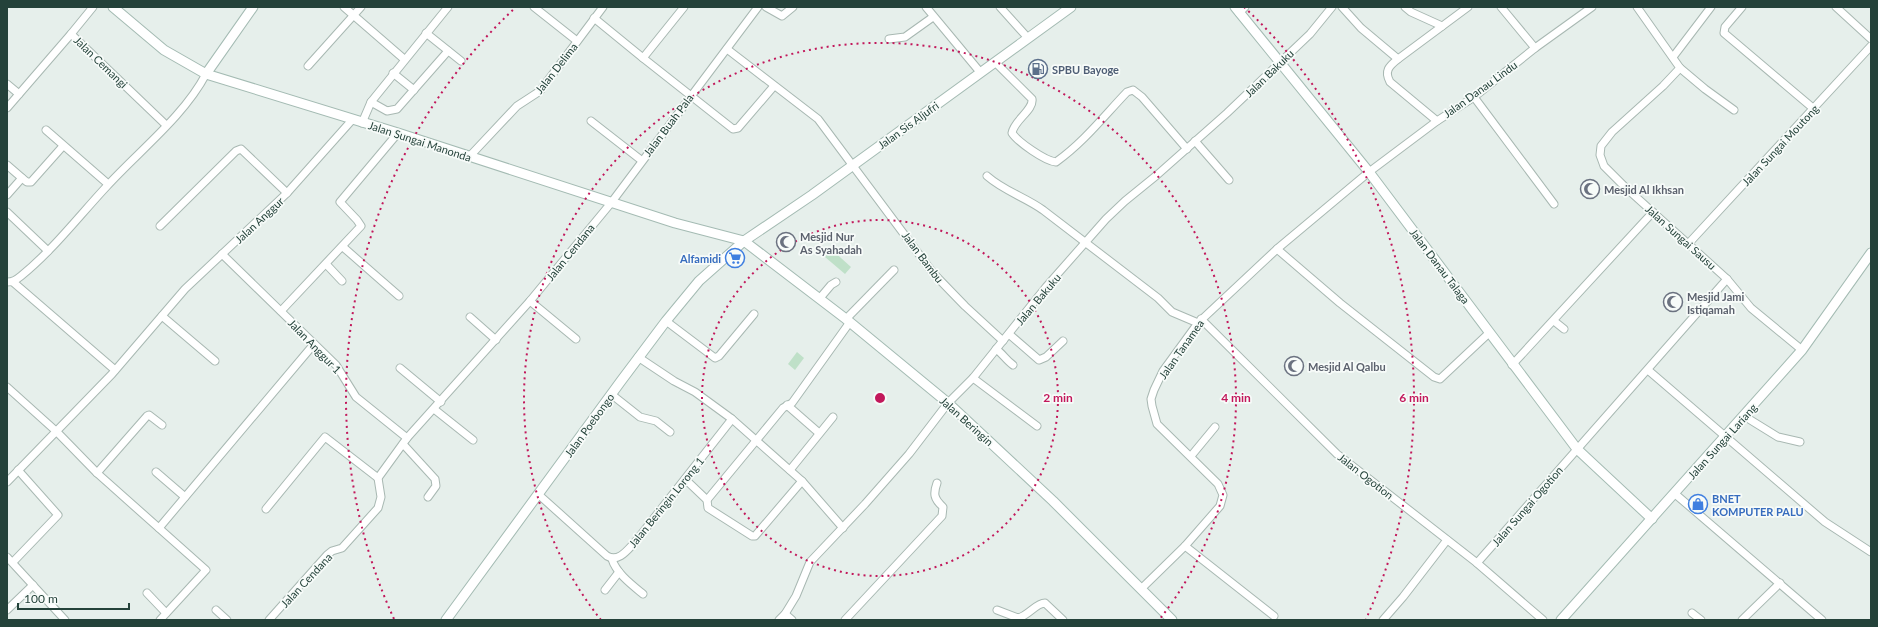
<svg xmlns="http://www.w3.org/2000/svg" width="1878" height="627" viewBox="0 0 1878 627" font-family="Lato,sans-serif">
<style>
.green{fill:#bfe0c8}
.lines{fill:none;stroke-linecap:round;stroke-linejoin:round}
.street-casing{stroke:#a8b8b2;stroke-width:9}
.secondary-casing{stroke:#a4bbb3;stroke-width:11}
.street{stroke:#fff;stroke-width:7}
.secondary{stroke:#fff;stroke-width:9}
.ring{fill:none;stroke:#c2185b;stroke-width:2;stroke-dasharray:2 4}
.labels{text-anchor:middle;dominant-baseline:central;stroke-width:3.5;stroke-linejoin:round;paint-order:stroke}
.street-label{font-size:11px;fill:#24423a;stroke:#f7fbf9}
.service-label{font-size:11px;font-weight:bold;fill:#4e5e75;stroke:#f7fbf9;text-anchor:start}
.worship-label{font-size:11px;font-weight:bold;fill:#5b616d;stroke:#f7fbf9;text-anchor:start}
.shop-label{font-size:11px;font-weight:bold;fill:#366cbe;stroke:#f7fbf9;text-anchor:end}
.centre{fill:#c2185b;stroke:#f7fbf9;stroke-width:2}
.ring-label{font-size:12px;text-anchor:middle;font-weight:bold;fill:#c2185b;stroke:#f7fbf9;stroke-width:3.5;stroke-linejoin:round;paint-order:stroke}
</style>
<rect width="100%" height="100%" fill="#e6efeb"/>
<g class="green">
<polygon points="831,249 851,267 845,274 825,257"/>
<polygon points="797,352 804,358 795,370 788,364"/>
</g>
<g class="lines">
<g class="street-casing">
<g id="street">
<polyline points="344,7 404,59"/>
<polyline points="534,7 577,41"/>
<polyline points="766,7 782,16 793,7"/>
<polyline points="926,7 980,72"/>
<polyline points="1000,7 1028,38"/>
<polyline points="1342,7 1361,28 1398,59 1468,7"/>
<polyline points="1405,7 1411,12 1442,26"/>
<polyline points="1501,7 1535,48"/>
<polyline points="1637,7 1680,68 1663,86 1612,132 1601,146 1600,155 1604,166 1625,187 1727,279 1751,308 1802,350"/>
<polyline points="1742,7 1725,27 1724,33 1814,109"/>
<polyline points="1836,7 1871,39"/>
<polyline points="1239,13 1245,7"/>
<polyline points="594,18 643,58 684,7"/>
<polyline points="426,33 461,61"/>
<polyline points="71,34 93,7"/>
<polyline points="889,39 905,37 933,17"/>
<polyline points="727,49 818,119 933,273 965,306 1003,341"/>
<polyline points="1673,57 1711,7"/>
<polyline points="643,58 733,129 738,128 774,86"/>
<path d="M1398,59C1389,66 1384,71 1390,82L1437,121"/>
<path d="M995,62L1032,99C1034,110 1014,120 1012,133C1018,142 1045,161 1056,162C1084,142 1104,116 1127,92L1133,90L1142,97L1187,149"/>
<polyline points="308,66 361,7"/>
<polyline points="1680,68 1705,89 1734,110"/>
<polyline points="393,73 414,90"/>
<polyline points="7,84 19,94"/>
<polyline points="1474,97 1554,204"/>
<polyline points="371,102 387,111 397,109 448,51"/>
<polyline points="7,108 71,34 166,125"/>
<polyline points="591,121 641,160"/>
<polyline points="362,123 371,102 448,7"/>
<polyline points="46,130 108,184"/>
<polyline points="1195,141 1229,180"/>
<polyline points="469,157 517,106 540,91 603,7"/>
<polyline points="7,165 22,178 7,195"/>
<path d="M987,176C1004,191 1025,197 1043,210L1158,298L1172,312L1198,323"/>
<polyline points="22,178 27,182 31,182 63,146"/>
<polyline points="7,212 48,251"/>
<polyline points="160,226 236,151 241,149 287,193"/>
<polyline points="1689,243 1871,46"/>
<polyline points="343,247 399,296"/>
<polyline points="1277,249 1340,303 1434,377 1440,379 1489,333"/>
<polyline points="222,254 336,365 356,397 407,438"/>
<polyline points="326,264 342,281"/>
<path d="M7,282C13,282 16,280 21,276C53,250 79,216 107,186C139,151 184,116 206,74"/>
<polyline points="13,282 115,370"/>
<polyline points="820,298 831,285 836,282"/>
<polyline points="530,301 576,339"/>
<polyline points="281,311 361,226 357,220 340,202 398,133"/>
<polyline points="162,316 215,361"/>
<polyline points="470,317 496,340"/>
<polyline points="846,319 894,270"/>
<polyline points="1201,319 1337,454 1477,563 1543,620"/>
<polyline points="666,321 715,358 719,356 754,314"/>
<polyline points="1554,321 1564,329"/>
<polyline points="1009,334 1039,360 1046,357 1063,341"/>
<path d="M996,349C1003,354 1006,360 1013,365"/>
<polyline points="638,357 674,381 695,392 732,419 802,481 843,528"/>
<polyline points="1512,365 1653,212"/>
<polyline points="400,368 441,402"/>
<polyline points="1648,370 1825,522 1871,552"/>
<polyline points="973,378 1037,426"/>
<polyline points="7,387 57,432 97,473 206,570 160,620"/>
<polyline points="611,394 640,417 656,421 670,432"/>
<polyline points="787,405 819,433"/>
<polyline points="434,409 473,440"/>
<polyline points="1744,416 1778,437 1800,442"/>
<polyline points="403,444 435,479 436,486 428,497"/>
<polyline points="1191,456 1215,427"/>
<polyline points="790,470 833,417"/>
<polyline points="156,472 185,497"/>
<polyline points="97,473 147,416 149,415 162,425"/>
<polyline points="685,479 707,500 708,508 752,536 755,536 802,481"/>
<polyline points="7,482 112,374 185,289 287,193 352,120"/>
<polyline points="1674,493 1822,620"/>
<path d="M538,494L607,556C619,563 628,549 636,541L732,419"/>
<polyline points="707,500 783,408 792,403 850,322"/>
<polyline points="266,509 325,437 378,478"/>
<polyline points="159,528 314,344"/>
<polyline points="1185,546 1274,616"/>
<polyline points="7,557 65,620"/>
<path d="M612,559C616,573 632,585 643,594"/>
<polyline points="13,562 58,515 18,470"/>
<polyline points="1477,563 1727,279"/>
<polyline points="1142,588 1185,546 1220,506 1223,495 1218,484 1157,424 1152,406 1151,399 1154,390 1163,371 1198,323 1277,249 1369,172 1437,121 1474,97 1535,48 1592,7"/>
<polyline points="605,590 619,572"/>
<polyline points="147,593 166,613"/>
<polyline points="7,610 33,585"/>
<polyline points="216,610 227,620"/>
<path d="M997,610L1018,618C1028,616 1036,603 1045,603L1063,620"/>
<polyline points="1692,613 1701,620"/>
<polyline points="785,614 792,620"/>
<polyline points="269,620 327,555 332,551 342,548 378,508 381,497 378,478 407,438 530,301 611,203 758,7"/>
<polyline points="779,620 785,614 796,596 810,562 865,504 909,454 948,403 973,378 1046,287 1106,219 1125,201 1157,175 1227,113 1310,34 1332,7"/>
<path d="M845,620L942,516L943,507C934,499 933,494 937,483"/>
<polyline points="1383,620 1403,597 1447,540"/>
<polyline points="1742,620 1780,583"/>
</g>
</g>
<g class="secondary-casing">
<g id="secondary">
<polyline points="113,7 164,50 206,74 398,133 675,223 744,241 846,319 948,403 1053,501 1172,620"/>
<polyline points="1235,7 1369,172 1577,449 1652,519"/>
<polyline points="206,74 253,7"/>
<polyline points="446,620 621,381 666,321 699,281 744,241 812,195 1071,7"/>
<polyline points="1561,620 1802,350 1871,253"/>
</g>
</g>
<use href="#street" class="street"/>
<use href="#secondary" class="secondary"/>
</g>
<g class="ring">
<circle cx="880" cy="398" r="178"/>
<path d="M601 620A356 356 0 1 1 1159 620"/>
<path d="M394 619A534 534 0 0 1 516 7M1244 7A534 534 0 0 1 1366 619"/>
</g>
<defs>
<g id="fuel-ring" transform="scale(1)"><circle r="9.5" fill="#f7fbf9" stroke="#5c6f8a" stroke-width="1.5"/><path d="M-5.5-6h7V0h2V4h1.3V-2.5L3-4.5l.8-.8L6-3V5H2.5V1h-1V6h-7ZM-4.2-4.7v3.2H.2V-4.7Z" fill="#5c6f8a"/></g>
<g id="mosque-ring" transform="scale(1)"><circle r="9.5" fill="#f7fbf9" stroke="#6b7280" stroke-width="1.5"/><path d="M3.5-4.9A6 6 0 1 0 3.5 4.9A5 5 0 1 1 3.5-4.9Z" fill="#6b7280"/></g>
<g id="supermarket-ring" transform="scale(1)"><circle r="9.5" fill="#f7fbf9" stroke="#3f7fe0" stroke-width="1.5"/><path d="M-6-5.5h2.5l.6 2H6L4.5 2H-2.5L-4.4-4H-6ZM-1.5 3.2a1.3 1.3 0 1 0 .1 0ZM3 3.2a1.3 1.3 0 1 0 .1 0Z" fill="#3f7fe0"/></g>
<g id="shop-ring" transform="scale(1)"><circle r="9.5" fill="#f7fbf9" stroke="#3f7fe0" stroke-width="1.5"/><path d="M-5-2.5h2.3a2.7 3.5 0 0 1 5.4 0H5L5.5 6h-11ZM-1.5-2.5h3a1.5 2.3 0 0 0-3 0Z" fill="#3f7fe0"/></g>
</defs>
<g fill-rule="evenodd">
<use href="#fuel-ring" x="1038" y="69"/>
<use href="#mosque-ring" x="1590" y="189"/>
<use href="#mosque-ring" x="786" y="242"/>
<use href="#supermarket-ring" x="735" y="258"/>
<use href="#mosque-ring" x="1673" y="302"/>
<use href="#mosque-ring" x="1294" y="366"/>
<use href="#shop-ring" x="1698" y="504"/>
</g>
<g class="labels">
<g class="street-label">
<text transform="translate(101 62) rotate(44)">Jalan Cemangi</text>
<text transform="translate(556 68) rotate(-52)">Jalan Delima</text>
<text transform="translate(1269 73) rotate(-44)">Jalan Bakuku</text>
<text transform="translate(1480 89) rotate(-36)">Jalan Danau Lindu</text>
<text transform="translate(668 125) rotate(-53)">Jalan Buah Pala</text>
<text transform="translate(908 125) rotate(-36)">Jalan Sis Aljufri</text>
<text transform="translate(420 141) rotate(18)">Jalan Sungai Manonda</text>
<text transform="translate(1780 145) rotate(-47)">Jalan Sungai Moutong</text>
<text transform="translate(259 220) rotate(-43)">Jalan Anggur</text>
<text transform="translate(1681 237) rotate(42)">Jalan Sungai Sausu</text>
<text transform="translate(570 252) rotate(-51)">Jalan Cendana</text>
<text transform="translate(923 257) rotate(53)">Jalan Bambu</text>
<text transform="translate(1440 266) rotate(53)">Jalan Danau Talaga</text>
<text transform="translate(1038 299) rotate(-50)">Jalan Bakuku</text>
<text transform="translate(315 346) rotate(46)">Jalan Anggur 1</text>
<text transform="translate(1181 349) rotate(-55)">Jalan Tanamea</text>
<text transform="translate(967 421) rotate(42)">Jalan Beringin</text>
<text transform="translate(589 425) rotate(-54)">Jalan Poebongo</text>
<text transform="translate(1722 441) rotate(-48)">Jalan Sungai Lariang</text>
<text transform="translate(1366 476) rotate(38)">Jalan Ogotion</text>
<text transform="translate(666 502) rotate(-51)">Jalan Beringin Lorong 1</text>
<text transform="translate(1527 506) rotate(-49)">Jalan Sungai Ogotion</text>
<text transform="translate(306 580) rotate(-47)">Jalan Cendana</text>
</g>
<g class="service-label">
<text x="1052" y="69">SPBU Bayoge</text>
</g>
<g class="worship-label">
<text x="1604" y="189">Mesjid Al Ikhsan</text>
<text x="800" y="236">Mesjid Nur<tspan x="800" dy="13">As Syahadah</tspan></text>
<text x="1687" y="296">Mesjid Jami<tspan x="1687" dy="13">Istiqamah</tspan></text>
<text x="1308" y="366">Mesjid Al Qalbu</text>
</g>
<g class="shop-label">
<text x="721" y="258">Alfamidi</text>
<text x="1712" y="498" text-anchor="start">BNET<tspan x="1712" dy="13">KOMPUTER PALU</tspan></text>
</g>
</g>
<circle cx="880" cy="398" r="6" class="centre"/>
<g class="ring-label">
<text x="1058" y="402">2 min</text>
<text x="1236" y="402">4 min</text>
<text x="1414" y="402">6 min</text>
</g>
<rect width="1878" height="627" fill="none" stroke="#24423a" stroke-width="16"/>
<path d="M18 603v6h111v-6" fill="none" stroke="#24423a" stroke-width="2"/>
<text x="24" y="603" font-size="12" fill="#24423a" stroke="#f7fbf9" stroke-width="3" paint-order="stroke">100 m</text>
</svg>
